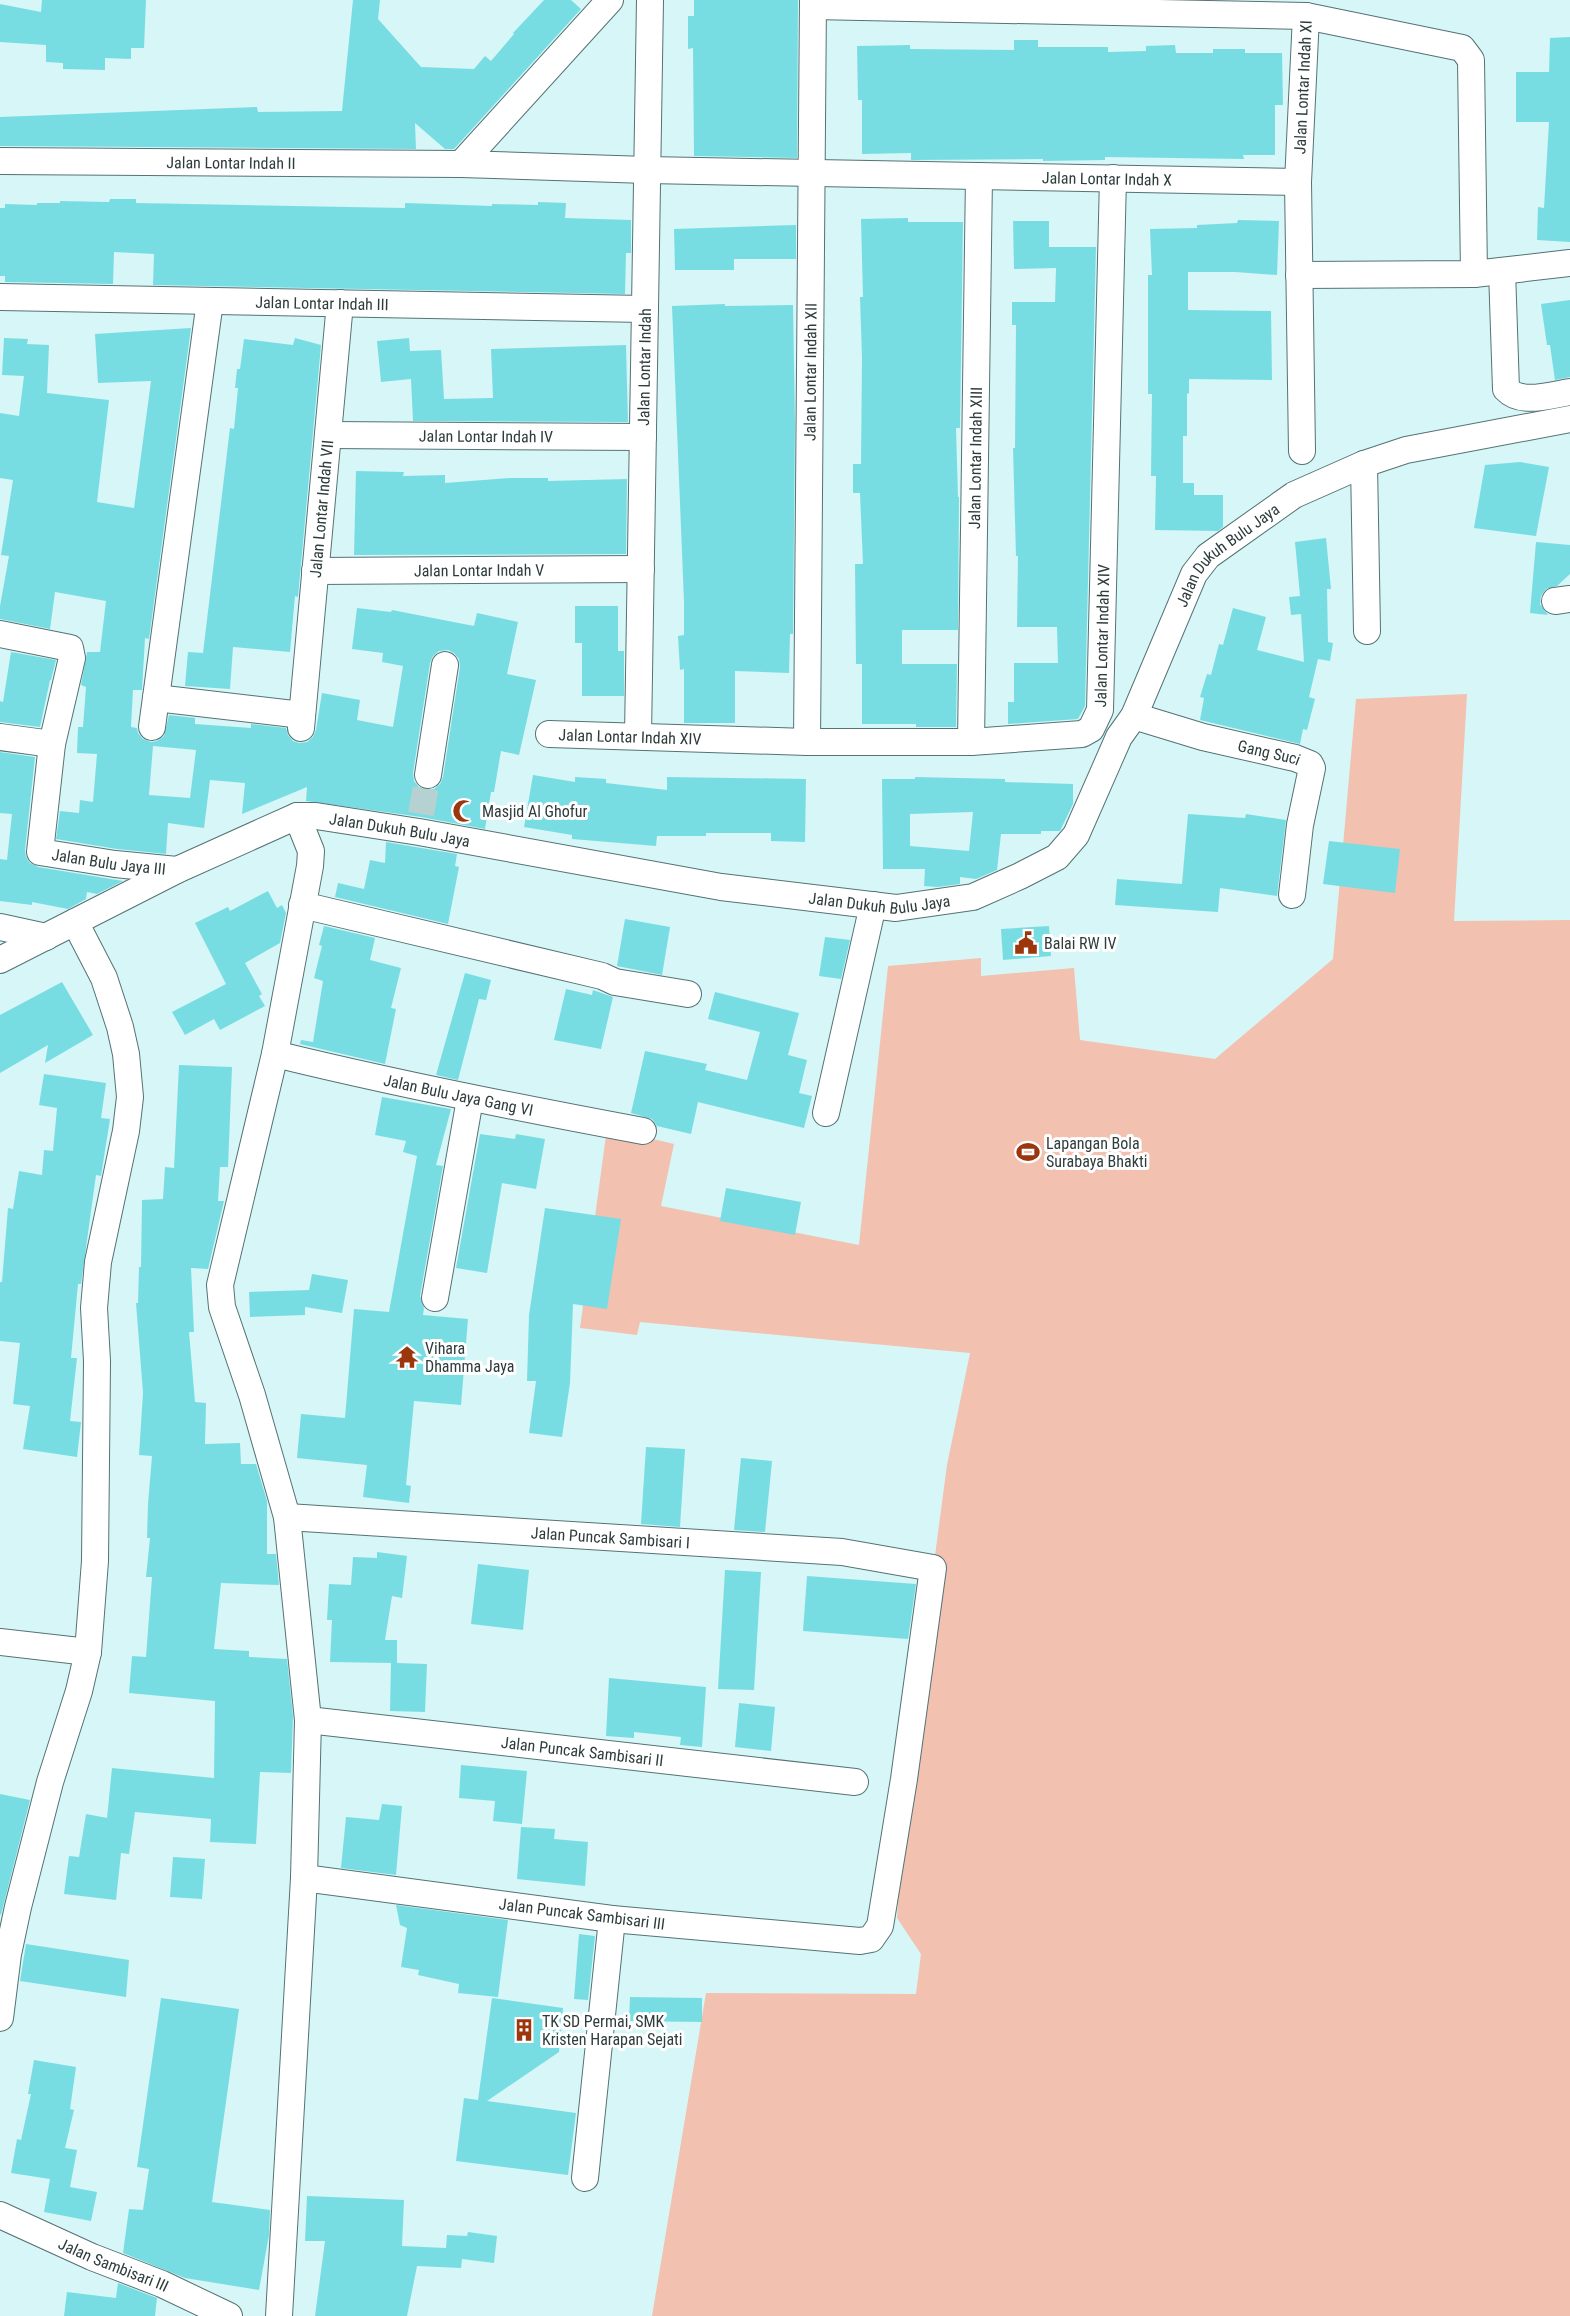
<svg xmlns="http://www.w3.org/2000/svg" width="1570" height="2316" viewBox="0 0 1570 2316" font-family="'Roboto Condensed',sans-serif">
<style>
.green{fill:#f3c1b0}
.building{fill:#78dde2;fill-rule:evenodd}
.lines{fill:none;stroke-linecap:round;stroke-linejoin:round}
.minor-tunnel{stroke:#b5d1d2;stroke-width:26;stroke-dasharray:26 13;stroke-linecap:butt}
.minor-casing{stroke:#557274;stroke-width:28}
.minor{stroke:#fff;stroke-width:26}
.labels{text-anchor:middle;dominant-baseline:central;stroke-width:6;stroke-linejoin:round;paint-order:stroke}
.street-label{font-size:16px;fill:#2f3c3c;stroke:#fff}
.poi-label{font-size:16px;fill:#2f3c3c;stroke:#fff;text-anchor:start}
</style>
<rect width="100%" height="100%" fill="#d6f6f8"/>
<polygon class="green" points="1467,694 1454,921 1570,920 1570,2316 652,2316 706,1993 916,1994 921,1954 897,1918 907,1767 947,1465 970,1353 640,1322 637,1335 580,1328 607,1128 674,1144 661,1206 859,1245 888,966 981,958 981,976 1074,968 1080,1040 1215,1059 1333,959 1356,699"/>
<g class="building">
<polygon points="42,0 146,0 144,48 131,48 131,59 105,58 105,70 63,69 63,63 46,62 46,45 0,42 0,4 41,12"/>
<polygon points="353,0 380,0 378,19 421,67 474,69 485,56 491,61 514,34 513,33 544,0 571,0 581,9 454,149 445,149 415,123 416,149 0,146 0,117 257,107 258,112 342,111"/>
<polygon points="694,0 798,0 797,158 694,156 693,48 688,49 688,16 694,16"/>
<polygon points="1570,37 1570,242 1537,240 1538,207 1544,208 1549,122 1516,122 1516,72 1549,72 1550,38"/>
<polygon points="1014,40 1038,40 1038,47 1108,47 1108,52 1146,51 1146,46 1175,45 1176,53 1213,53 1213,49 1245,49 1245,53 1282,53 1283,105 1275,105 1275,155 1243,155 1244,159 1105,157 1105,160 1043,161 1043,159 911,160 911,153 862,154 862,100 858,100 857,46 910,45 910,49 1014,50"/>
<polygon points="110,199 136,199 136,203 348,207 405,208 405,203 492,206 492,204 538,205 538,202 566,203 565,218 631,220 631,253 626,253 625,294 153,285 154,254 114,252 113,284 5,282 5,276 0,276 0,208 5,208 5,204 37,205 37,203 60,203 60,201 109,202"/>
<polygon points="908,218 908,222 963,222 960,428 956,428 958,497 959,497 958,630 902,630 902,664 957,664 956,727 916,727 916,724 862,724 862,664 856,664 855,564 863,564 860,493 853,493 853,464 861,464 862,358 860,297 863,297 861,219"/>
<polygon points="1238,220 1279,221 1277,275 1235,272 1188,272 1188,310 1271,311 1272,380 1189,379 1189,393 1187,394 1187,436 1183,436 1183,483 1194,483 1194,495 1223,495 1223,527 1218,531 1155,530 1156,476 1151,476 1152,394 1148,394 1148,275 1152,275 1150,229 1197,228 1197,225 1237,223"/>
<polygon points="1013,221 1049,221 1049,247 1096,247 1085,706 1078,719 1008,724 1008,702 1014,702 1014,663 1058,663 1057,627 1017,627 1018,556 1016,556 1013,448 1015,448 1016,325 1012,325 1012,302 1055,302 1056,268 1014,269"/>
<polygon points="796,225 796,259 734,259 734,270 675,270 674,229"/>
<polygon points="1570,300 1570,377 1555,380 1550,345 1547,345 1541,304"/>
<polygon points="725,304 725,306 793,305 795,422 793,634 790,634 789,673 735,671 735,723 684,723 684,669 680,670 678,636 684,635 684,602 672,306"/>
<path d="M191,328L149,639L145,638L142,690H133L131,727L137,728L138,733L143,739L151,742L157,741L164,736L169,715L195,718V724L251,728V724L286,728L288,735L293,741L299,743L307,742L313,737L316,730L322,693L360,700L357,720L393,727L403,666L382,662L383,653L352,649L357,608L391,612L392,610L474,626L477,613L518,622L507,674L536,680L519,755L501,751L494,792H491L485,829L421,817L306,801L307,787L242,814L245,783L210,780L204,828L168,823L166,854L117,849L56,839L60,811L79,813L80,800L93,802L97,754L77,753L78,727H83L86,687L81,685L87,652H100L106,601L55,592L50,629L0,619V606L9,556L1,555L13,480L0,478V413L19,416L24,376L2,375L4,338L28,339L27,344L49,345L47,393L109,400L97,502L134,508L151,381L98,383L95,334ZM448,650L454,653L459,659L460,667L443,777L440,784L434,789L425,790L419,787L414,781L413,773L430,663L433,656L439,651ZM153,746L196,750L190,798L149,795Z"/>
<polygon points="295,338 321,345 298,597 295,596 290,652 233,647 230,689 185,686 188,652 203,653 230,428 234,429 238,388 235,388 237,369 240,369 244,339 293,345"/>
<polygon points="409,338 410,351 441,350 444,399 493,398 491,349 626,345 628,422 413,421 411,379 381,382 377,341"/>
<polygon points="1520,462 1549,467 1536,536 1474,528 1485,465"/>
<polygon points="356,471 404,472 403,476 445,475 445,483 509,478 548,478 548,481 627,479 626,554 354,555"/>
<polygon points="1326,538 1331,589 1327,589 1328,642 1333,643 1330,661 1318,659 1309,697 1315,699 1307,730 1303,729 1300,744 1200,720 1204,698 1200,697 1207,674 1211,675 1219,644 1223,645 1233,608 1266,617 1257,650 1304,662 1301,614 1291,615 1289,597 1300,596 1295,542"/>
<polygon points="1536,542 1570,545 1570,574 1557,586 1546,589 1541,596 1540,604 1548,615 1530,613"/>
<polygon points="575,606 618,606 618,651 624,651 624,696 582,696 582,643 575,643"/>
<polygon points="11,652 56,660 51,680 50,680 40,727 0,722 0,701 3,702"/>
<polygon points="0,752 35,757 25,850 26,857 30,863 38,867 123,881 97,894 87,892 86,899 68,909 32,902 32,905 0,901 0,859 7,860 12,814 0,813"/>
<polygon points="533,775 575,782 575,777 606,779 606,783 667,790 667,777 806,779 805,842 771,841 771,833 706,833 706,836 657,836 656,846 572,839 572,835 524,827"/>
<path d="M915,777L1005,779V782L1073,784V804L1060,831H1041V834H1001L997,870L976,879L960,877V884L938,887L924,886L925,869H883L882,779H915ZM973,812L969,851L910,846V814Z"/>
<polygon points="1188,814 1245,818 1246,814 1286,820 1277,896 1220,888 1218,912 1115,905 1117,879 1182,884"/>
<polygon points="1329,841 1400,849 1395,893 1323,884"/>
<polygon points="386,842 457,854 455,866 459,867 448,924 335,897 338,883 364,889 370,860 385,863"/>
<polygon points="268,891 277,908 282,905 286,913 280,943 245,963 262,994 259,996 265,1006 220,1030 214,1019 185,1035 172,1012 226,984 195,923 228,907 230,911"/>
<polygon points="625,919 670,927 662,975 617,966"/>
<polygon points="324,926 375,938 370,960 401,968 391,1008 396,1009 385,1064 300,1044 301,1040 313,1042 323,981 314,978 322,946 319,945"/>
<polygon points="1049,926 1051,956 1003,960 1001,929"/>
<polygon points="825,937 850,940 841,979 819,976"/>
<polygon points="465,973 491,980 486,1000 479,999 458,1080 436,1075"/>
<polygon points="62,982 93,1035 45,1063 48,1045 0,1073 0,1015"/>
<polygon points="566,989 592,995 593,990 613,997 601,1049 554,1040"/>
<polygon points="715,992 799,1013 788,1055 807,1060 799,1093 812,1096 804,1128 698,1102 691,1134 657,1126 652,1119 631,1113 645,1051 707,1064 705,1070 747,1080 760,1032 708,1019"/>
<polygon points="179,1065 232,1067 228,1167 220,1167 218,1201 224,1201 208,1269 191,1268 194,1332 189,1332 195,1402 206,1403 205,1444 240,1443 241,1464 256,1464 267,1501 267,1554 276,1554 279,1585 221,1583 214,1649 249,1651 249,1657 287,1659 293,1716 291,1773 260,1772 256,1844 210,1842 211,1819 135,1812 129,1854 121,1853 116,1900 64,1894 69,1856 79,1857 86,1814 107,1818 112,1768 214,1778 215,1701 129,1693 132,1656 146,1657 152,1577 146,1577 150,1538 147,1538 148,1504 152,1456 139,1455 143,1393 136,1303 138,1303 139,1267 141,1267 142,1200 163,1199 165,1167 174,1168"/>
<polygon points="44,1074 106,1083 101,1118 110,1119 101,1176 96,1175 81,1284 78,1284 71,1358 77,1358 70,1421 81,1422 77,1457 23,1449 30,1406 13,1404 20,1343 0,1341 0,1282 2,1282 8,1208 13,1209 19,1171 42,1175 44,1150 53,1151 57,1108 39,1105"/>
<polygon points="382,1097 451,1109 436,1165 443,1166 420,1296 424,1308 423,1315 468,1319 461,1405 414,1401 406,1485 411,1486 409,1503 363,1497 367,1465 297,1458 301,1414 345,1418 354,1309 389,1312 417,1156 403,1152 406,1141 375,1135"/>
<polygon points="480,1134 515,1139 516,1134 545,1139 536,1189 502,1183 487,1273 456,1268"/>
<polygon points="726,1188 801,1202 795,1235 720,1221"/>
<polygon points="545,1208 621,1219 607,1309 573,1304 570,1383 562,1437 529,1433 536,1381 527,1381 529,1315"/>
<polygon points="312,1274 348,1280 342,1313 305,1307 305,1315 250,1317 249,1292 309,1290"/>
<polygon points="646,1447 685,1449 680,1527 641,1524"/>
<polygon points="741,1458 772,1461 765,1532 734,1530"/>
<polygon points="377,1552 407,1556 402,1598 392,1596 385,1640 397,1640 397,1663 427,1664 425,1712 390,1711 391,1663 330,1662 332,1620 327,1620 329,1584 351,1585 353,1557 377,1558"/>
<polygon points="478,1564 529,1570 523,1630 471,1624"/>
<polygon points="725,1570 761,1572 754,1690 718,1689"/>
<polygon points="807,1576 916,1584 908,1639 803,1631"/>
<polygon points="609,1678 706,1687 702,1747 680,1745 681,1737 634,1732 634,1738 606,1736"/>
<polygon points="739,1703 775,1707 771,1751 735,1747"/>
<polygon points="461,1765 527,1771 522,1824 493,1821 495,1801 459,1798"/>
<polygon points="0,1794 30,1800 1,1915 0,1914"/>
<polygon points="382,1804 402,1806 396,1875 341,1868 346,1817 379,1820"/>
<polygon points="521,1827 555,1829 554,1839 588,1842 585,1886 517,1879"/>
<polygon points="173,1857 205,1859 202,1899 170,1897"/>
<polygon points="396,1905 508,1920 498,1997 458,1993 459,1984 418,1975 419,1970 401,1967 407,1928 400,1925"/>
<polygon points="579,1934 595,1936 588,2000 574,1999"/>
<polygon points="26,1944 129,1960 126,1997 20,1981"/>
<polygon points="630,1997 702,1998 702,2022 629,2021"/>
<polygon points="161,1998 239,2009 212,2202 270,2210 269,2235 259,2290 185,2278 123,2253 129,2209 143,2210 149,2169 137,2167"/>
<polygon points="492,1998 563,2008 559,2052 487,2101 576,2113 568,2175 456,2161 464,2098 478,2100"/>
<polygon points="34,2060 76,2067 70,2109 74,2110 65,2148 77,2150 70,2187 97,2192 91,2221 44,2212 50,2179 11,2173 17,2139 21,2140 31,2094 28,2094"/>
<polygon points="307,2196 404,2200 402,2246 446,2248 447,2235 467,2236 468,2232 497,2236 494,2263 462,2259 461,2268 417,2266 407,2316 315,2316 325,2241 305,2241"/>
<polygon points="118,2283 157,2298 155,2316 64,2316 67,2292 116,2298"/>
</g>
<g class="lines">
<polyline class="minor-tunnel" points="421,814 428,775"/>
<g class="minor-casing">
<g id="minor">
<polyline points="813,6 1306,16 1462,48 1471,60 1474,274"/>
<path id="s1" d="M0,161L461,164L647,170L1298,182"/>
<polyline points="461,164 610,0"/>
<path d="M1502,271L1506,389C1521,405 1550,395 1570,392"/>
<polyline points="1299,275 1474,274 1570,263"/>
<path id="s2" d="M0,297L645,309"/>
<path id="s3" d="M328,435L643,437"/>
<path id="s4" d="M1302,451L1298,182L1306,16"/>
<polyline points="1364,464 1367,631"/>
<path id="s5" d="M315,571L641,569"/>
<polyline points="1555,601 1570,599"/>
<path id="s6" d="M0,634L70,648L72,658L52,744L40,852L115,864L177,870"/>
<polyline points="156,698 302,715"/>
<path id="s7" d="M1134,716L1203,737L1295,758L1310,764L1312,768L1300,825L1292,895"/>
<polyline points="152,727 210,301"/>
<path id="s8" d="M301,728L340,303"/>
<path id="s9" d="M549,734L807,742H971L1082,734L1091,729L1100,710L1113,178"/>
<path id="s10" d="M638,736L650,0"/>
<polyline points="0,737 52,744"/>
<path id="s11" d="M807,742L813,0"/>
<path id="s12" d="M971,742L979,176"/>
<polyline points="428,775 445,665"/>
<polyline points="302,905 602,976 615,982 688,994"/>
<polyline points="0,927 46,937"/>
<path id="s13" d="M0,960L177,870L297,816H316L419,832L721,887L896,908L973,897L1020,876L1057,857L1076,835L1119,737L1134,716L1194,574L1208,556L1294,495L1364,464L1406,450L1570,419"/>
<path id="s14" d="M275,1054C397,1084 519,1108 643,1131"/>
<polyline points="826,1113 873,905"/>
<polyline points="435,1298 470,1099"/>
<path id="s15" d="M287,1517L842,1552L933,1568L904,1779L880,1926L871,1939L860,1941L612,1919L304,1878"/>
<polyline points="0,1642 88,1652"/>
<path id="s16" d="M308,1720L855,1782"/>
<polyline points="0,2018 8,1954 18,1907 50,1782 79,1691 88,1652 95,1561 97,1361 94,1308 98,1262 126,1131 130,1097 126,1054 120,1027 104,978 75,922"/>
<polyline points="585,2178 612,1919"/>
<path id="s17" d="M0,2215L92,2257L162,2284L229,2316"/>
<polyline points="279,2316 304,1878 308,1720 287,1517 252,1395 222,1307 220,1285 275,1054 310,866 311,851 297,816"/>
</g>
</g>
<use href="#minor" class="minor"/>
</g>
<defs>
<g id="mosque-bare" transform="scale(1.8)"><path d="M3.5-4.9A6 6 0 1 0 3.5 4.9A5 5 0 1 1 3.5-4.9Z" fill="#9c360d" stroke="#fff" stroke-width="2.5" paint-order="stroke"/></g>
<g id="civic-bare" transform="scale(1.8)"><path d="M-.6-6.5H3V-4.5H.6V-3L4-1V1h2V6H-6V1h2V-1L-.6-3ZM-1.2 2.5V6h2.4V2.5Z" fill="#9c360d" stroke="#fff" stroke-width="2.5" paint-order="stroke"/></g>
<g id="stadium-bare" transform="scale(1.8)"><path d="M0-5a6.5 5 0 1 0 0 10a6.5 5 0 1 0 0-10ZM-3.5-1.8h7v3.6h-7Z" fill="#9c360d" stroke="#fff" stroke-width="2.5" paint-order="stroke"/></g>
<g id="temple-bare" transform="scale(1.8)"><path d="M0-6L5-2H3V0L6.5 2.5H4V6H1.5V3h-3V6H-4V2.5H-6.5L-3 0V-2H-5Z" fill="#9c360d" stroke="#fff" stroke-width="2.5" paint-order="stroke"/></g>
<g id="building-bare" transform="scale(1.8)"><path d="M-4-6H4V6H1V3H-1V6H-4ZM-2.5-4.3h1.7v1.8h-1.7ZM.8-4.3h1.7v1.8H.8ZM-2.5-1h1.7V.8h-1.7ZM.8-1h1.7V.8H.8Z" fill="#9c360d" stroke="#fff" stroke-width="2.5" paint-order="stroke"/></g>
</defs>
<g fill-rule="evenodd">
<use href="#mosque-bare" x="464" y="811"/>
<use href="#civic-bare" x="1026" y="943"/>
<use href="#stadium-bare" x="1028" y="1152"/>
<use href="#temple-bare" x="407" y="1357"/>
<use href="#building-bare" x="524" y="2030"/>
</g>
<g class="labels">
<g class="street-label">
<text stroke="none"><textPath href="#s4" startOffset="364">Jalan Lontar Indah XI</textPath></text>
<text stroke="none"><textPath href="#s1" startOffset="231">Jalan Lontar Indah II</textPath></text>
<text stroke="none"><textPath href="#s1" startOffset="1107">Jalan Lontar Indah X</textPath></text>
<text stroke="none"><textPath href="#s2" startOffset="322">Jalan Lontar Indah III</textPath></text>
<text stroke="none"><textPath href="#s10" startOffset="369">Jalan Lontar Indah</textPath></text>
<text stroke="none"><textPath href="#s11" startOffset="370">Jalan Lontar Indah XII</textPath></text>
<text stroke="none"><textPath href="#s3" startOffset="158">Jalan Lontar Indah IV</textPath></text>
<text stroke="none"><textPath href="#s12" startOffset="284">Jalan Lontar Indah XIII</textPath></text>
<text stroke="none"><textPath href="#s8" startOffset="220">Jalan Lontar Indah VII</textPath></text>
<text stroke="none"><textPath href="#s13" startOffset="1460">Jalan Dukuh Bulu Jaya</textPath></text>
<text stroke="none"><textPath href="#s5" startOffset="164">Jalan Lontar Indah V</textPath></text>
<text stroke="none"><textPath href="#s9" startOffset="639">Jalan Lontar Indah XIV</textPath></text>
<text stroke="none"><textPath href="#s9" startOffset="81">Jalan Lontar Indah XIV</textPath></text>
<text stroke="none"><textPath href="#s7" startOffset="140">Gang Suci</textPath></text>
<text stroke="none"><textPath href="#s13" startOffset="434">Jalan Dukuh Bulu Jaya</textPath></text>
<text stroke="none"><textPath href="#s6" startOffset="348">Jalan Bulu Jaya III</textPath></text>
<text stroke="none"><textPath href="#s13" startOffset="920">Jalan Dukuh Bulu Jaya</textPath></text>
<text stroke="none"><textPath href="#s14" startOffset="188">Jalan Bulu Jaya Gang VI</textPath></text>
<text stroke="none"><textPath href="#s15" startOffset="324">Jalan Puncak Sambisari I</textPath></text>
<text stroke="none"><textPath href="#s16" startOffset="276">Jalan Puncak Sambisari II</textPath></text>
<text transform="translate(582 1914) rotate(7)">Jalan Puncak Sambisari III</text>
<text stroke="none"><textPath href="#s17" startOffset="124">Jalan Sambisari III</textPath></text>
</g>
<g class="poi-label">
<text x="482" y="811">Masjid Al Ghofur</text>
<text x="1044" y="943">Balai RW IV</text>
<text x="1046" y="1143">Lapangan Bola<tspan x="1046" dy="18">Surabaya Bhakti</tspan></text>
<text x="425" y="1348">Vihara<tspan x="425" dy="18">Dhamma Jaya</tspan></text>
<text x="542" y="2021">TK SD Permai, SMK<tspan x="542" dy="18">Kristen Harapan Sejati</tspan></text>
</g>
</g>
</svg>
